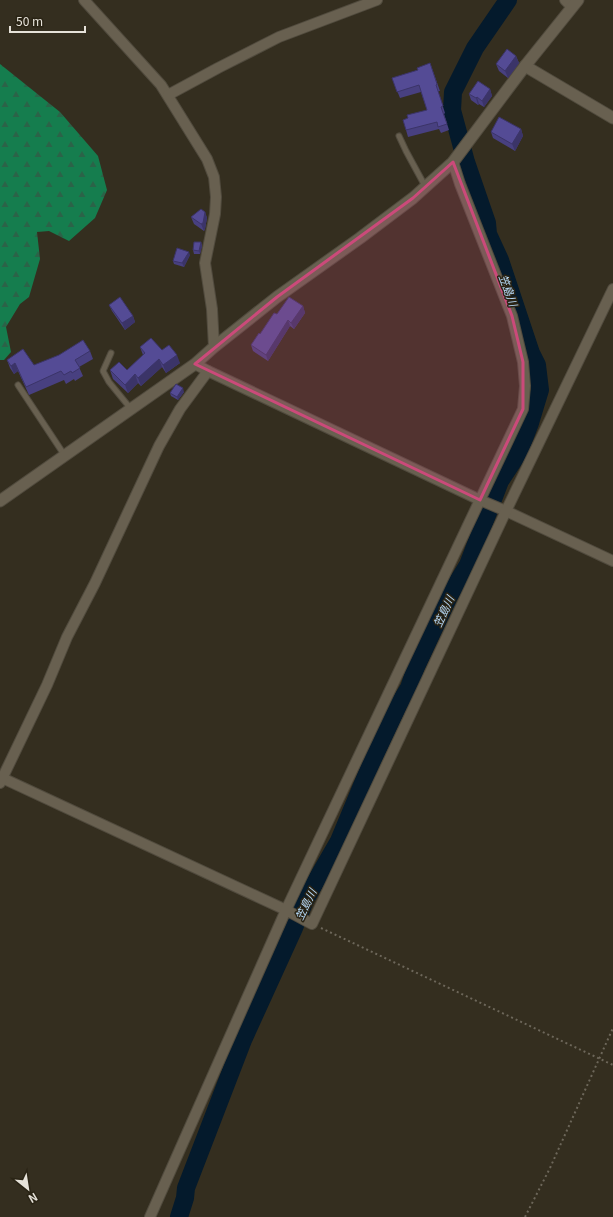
<svg xmlns="http://www.w3.org/2000/svg" width="613" height="1217" viewBox="0 0 613 1217" font-family="Georgia,'Noto Sans JP',serif">
<style>
.forest{fill:url(#forest-firs)}
.lines{fill:none;stroke-linecap:round;stroke-linejoin:round}
.river{stroke:#041a2c;stroke-width:18}
.service-casing{stroke:#514b3e;stroke-width:7}
.minor-casing{stroke:#514b3e;stroke-width:12}
.tertiary-casing{stroke:#514b3e;stroke-width:13}
.path{stroke:#6d675a;stroke-width:2;stroke-dasharray:2 3;stroke-linecap:butt}
.service{stroke:#686050;stroke-width:5}
.minor{stroke:#686050;stroke-width:10}
.tertiary{stroke:#686050;stroke-width:11}
.wall{fill:#484080}
.shaded-wall{fill:#3b3468}
.building{fill:#544b95;stroke:#3b3468}
.marked{fill:#cb4a7a;fill-opacity:0.2;stroke:#cb4a7a;stroke-width:3;stroke-linejoin:round}
.labels{text-anchor:middle;dominant-baseline:central;stroke-width:3;stroke-linejoin:round;paint-order:stroke}
.water-label{font-size:11px;font-style:italic;fill:#b9ddfd;stroke:#2a2415}
</style>
<defs>
<pattern id="forest-firs" width="22" height="20" patternUnits="userSpaceOnUse"><rect width="22" height="20" fill="#157d4e"/><path d="M5 1l3.5 6h-7zM16 11l3.5 6h-7z" fill="#2b6348"/></pattern>
</defs>
<rect width="100%" height="100%" fill="#342e1f"/>
<polygon class="forest" points="0,64 60,112 98,156 107,190 95,218 69,241 49,231 37,232 40,259 29,297 20,304 6,327 11,352 4,360 0,360"/>
<g class="lines">
<polyline class="river" points="179,1217 185,1198 186,1188 243,1040 294,928 305,900 339,841 371,764 399,704 409,688 416,667 449,596 468,565 500,481 519,452 530,423 540,390 537,365 531,353 500,260 488,234 487,223 466,162 452,110 453,92 475,48 508,0"/>
<g class="service-casing">
<g id="service">
<polyline points="399,136 406,151 425,186"/>
<polyline points="111,353 103,371 109,382 131,409"/>
<polyline points="18,385 65,456"/>
</g>
</g>
<g class="minor-casing">
<g id="minor">
<polyline points="84,0 161,85 207,159 214,177 216,197 215,214 205,263 212,309 214,347"/>
<polyline points="565,0 572,7"/>
<polyline points="168,95 218,68 279,37 377,0"/>
<polyline points="195,364 208,371 480,500 506,511 613,561"/>
<polyline points="0,777 286,910 312,924 506,511 613,289"/>
<polyline points="0,783 47,685 67,637 95,583 159,446 180,409 208,371"/>
<polyline points="150,1217 286,910 523,409 525,386 523,362 512,316 460,184 453,162"/>
</g>
</g>
<g class="tertiary-casing">
<g id="tertiary">
<polyline points="525,66 613,118"/>
<polyline points="0,501 195,364 214,347 277,297 360,238 413,198 453,162 525,66 578,0"/>
</g>
</g>
<g class="path">
<polyline points="321,928 613,1065"/>
<polyline points="525,1217 550,1168 613,1028"/>
</g>
<use href="#service" class="service"/>
<use href="#minor" class="minor"/>
<use href="#tertiary" class="tertiary"/>
</g>
<g class="wall">
<polygon points="516,56 519,63 508,78 499,71 496,64"/>
<polygon points="430,63 440,91 438,91 445,113 444,114 449,130 441,133 439,129 408,137 406,130 408,118 427,110 421,92 400,98 392,78 418,70"/>
<polygon points="490,89 492,96 484,107 479,104 478,105 471,100 469,94"/>
<polygon points="521,129 523,136 515,151 493,138 491,132"/>
<polygon points="205,212 207,218 205,229 204,231 194,224 191,217"/>
<polygon points="201,242 202,246 200,254 194,254 193,250"/>
<polygon points="190,255 184,267 174,264 173,261"/>
<polygon points="109,305 133,316 135,322 125,330 112,311"/>
<polygon points="303,306 305,313 294,329 290,326 268,361 253,351 251,345 277,314"/>
<polygon points="140,347 162,350 180,363 166,373 162,367 141,386 138,383 128,393 113,379 110,370 127,370 143,355"/>
<polygon points="90,351 93,359 79,367 83,376 75,381 74,379 66,384 64,380 29,395 18,371 14,374 10,368 7,360 34,365"/>
<polygon points="184,392 178,400 171,396 170,393"/>
</g>
<g class="shaded-wall">
<polygon points="516,56 519,63 508,78 505,71"/>
<polygon points="490,89 492,96 484,107 482,101"/>
<polygon points="477,97 479,104 478,105 476,98"/>
<polygon points="521,129 523,136 515,151 512,144"/>
<polygon points="205,212 207,218 205,229 204,231 201,224"/>
<polygon points="201,242 202,246 200,254 199,251"/>
<polygon points="189,252 190,255 184,267 182,263"/>
<polygon points="303,306 305,313 294,329 291,323"/>
<polygon points="133,316 135,322 125,330 122,323"/>
<polygon points="288,320 290,326 268,361 266,355"/>
<polygon points="177,355 180,363 166,373 163,365"/>
<polygon points="159,359 162,367 141,386 138,378"/>
<polygon points="15,363 18,371 14,374 11,366"/>
<polygon points="135,374 138,383 128,393 125,385"/>
<polygon points="183,388 184,392 178,400 177,397"/>
</g>
<g class="building">
<polygon points="507,49 516,56 505,71 496,64"/>
<polygon points="430,63 437,84 436,85 443,106 441,107 447,124 438,127 437,122 406,130 403,120 408,118 407,115 427,110 419,85 397,92 392,78 418,70 417,68"/>
<polygon points="478,81 490,89 482,101 477,97 476,98 469,94"/>
<polygon points="499,117 521,129 512,144 491,132"/>
<polygon points="201,209 205,212 203,223 201,224 191,217"/>
<polygon points="194,242 201,242 199,251 193,250"/>
<polygon points="177,248 189,252 182,263 173,261"/>
<polygon points="120,297 133,316 122,323 109,305"/>
<polygon points="289,297 303,306 291,323 288,320 266,355 251,345 259,333 260,334 274,313 277,314"/>
<polygon points="151,338 162,350 169,345 177,355 163,365 159,359 138,378 135,374 125,385 110,370 119,362 127,370 145,353 140,347"/>
<polygon points="83,340 90,351 75,360 80,368 72,373 71,371 64,375 61,371 26,387 15,363 11,366 7,360 23,349 34,365 59,355"/>
<polygon points="176,384 183,388 177,397 170,393"/>
</g>
<path class="marked" d="M453,162L512,316L523,362V409L480,500L195,364L277,297L413,198Z"/>
<g class="labels">
<g class="water-label">
<text transform="translate(509 290) rotate(70)">笠島川</text>
<text transform="translate(443 611) rotate(-65)">笠島川</text>
<text transform="translate(305 904) rotate(-64)">笠島川</text>
</g>
</g>
<g transform="translate(28 1189) rotate(150)" stroke="#2a2415" stroke-width="3" paint-order="stroke">
<path d="M0-3L7 15L0 10L-7 15Z" fill="#e6e2d9"/>
<text y="-6" font-size="11" font-weight="bold" text-anchor="middle" fill="#e6e2d9">N</text>
</g>
<path d="M10 26v6h75v-6" fill="none" stroke="#e6e2d9" stroke-width="2"/>
<text x="16" y="26" font-size="12" fill="#e6e2d9" stroke="#2a2415" stroke-width="3" paint-order="stroke">50 m</text>
</svg>
